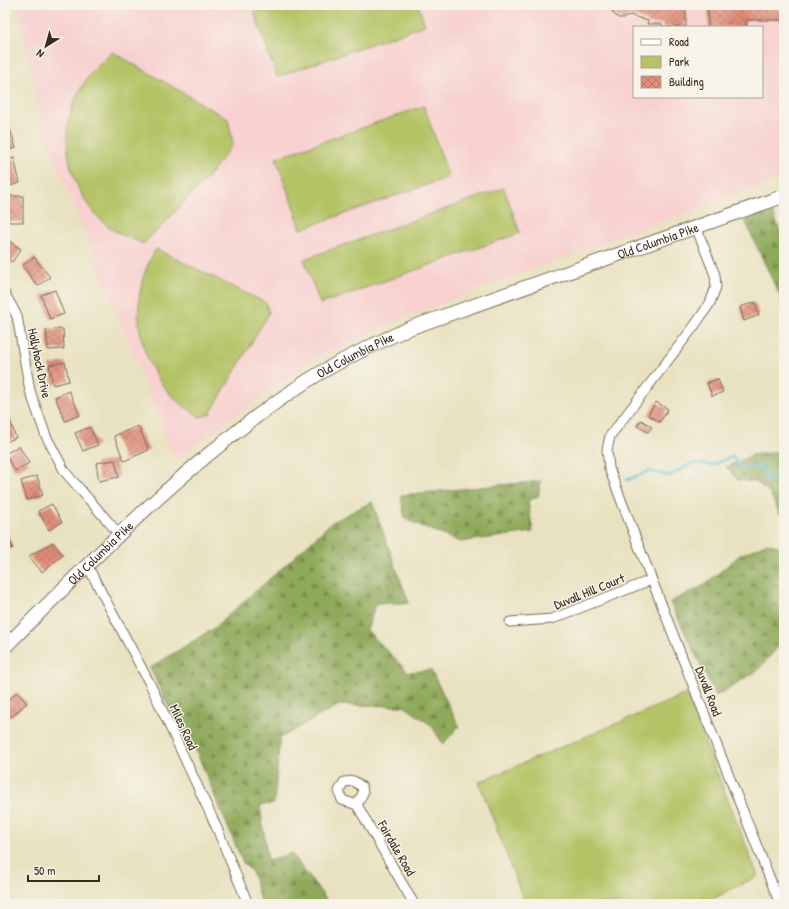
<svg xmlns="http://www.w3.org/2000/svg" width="789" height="909" viewBox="0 0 789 909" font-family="'Patrick Hand',sans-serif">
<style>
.built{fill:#f7d0cf;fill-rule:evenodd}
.forest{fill:url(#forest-firs);stroke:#656a3c}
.park{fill:#b4c365;stroke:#787642}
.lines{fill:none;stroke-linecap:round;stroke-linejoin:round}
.stream{stroke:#52bccf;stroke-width:3}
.building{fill:url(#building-cross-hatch)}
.street-casing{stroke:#786a57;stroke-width:11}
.secondary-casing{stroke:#786a57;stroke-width:15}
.street{stroke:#fff;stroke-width:9}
.secondary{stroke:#fff;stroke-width:13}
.labels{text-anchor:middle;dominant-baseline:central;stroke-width:3;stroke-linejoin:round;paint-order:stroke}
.street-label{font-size:13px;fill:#3b2a1e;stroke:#f7f3e8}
</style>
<defs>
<pattern id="forest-firs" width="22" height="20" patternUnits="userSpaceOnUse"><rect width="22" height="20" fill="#8fa95a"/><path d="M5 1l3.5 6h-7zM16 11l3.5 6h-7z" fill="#768a4a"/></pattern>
<pattern id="building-cross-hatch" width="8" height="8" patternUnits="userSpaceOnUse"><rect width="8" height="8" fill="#e08d79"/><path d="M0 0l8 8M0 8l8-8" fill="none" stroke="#b77363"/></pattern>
</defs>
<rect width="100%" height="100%" fill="#f7f3e8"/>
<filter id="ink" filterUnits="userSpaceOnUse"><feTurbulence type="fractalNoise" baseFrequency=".025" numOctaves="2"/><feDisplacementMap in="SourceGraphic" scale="8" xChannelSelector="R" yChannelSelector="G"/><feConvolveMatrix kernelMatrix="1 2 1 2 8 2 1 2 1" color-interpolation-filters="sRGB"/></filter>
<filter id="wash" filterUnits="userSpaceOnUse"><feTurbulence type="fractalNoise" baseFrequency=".012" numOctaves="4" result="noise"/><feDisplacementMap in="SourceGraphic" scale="16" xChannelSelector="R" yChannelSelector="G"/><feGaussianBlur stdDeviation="0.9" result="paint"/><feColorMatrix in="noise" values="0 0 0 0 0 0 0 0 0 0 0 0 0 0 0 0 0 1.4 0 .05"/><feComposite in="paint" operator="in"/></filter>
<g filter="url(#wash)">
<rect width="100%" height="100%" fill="#e9e2c1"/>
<path class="built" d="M18,5H784V178L623,235L400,319L319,356L175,459L41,124ZM634,27H762V97H634Z"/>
<g class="forest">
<polygon points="771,209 784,240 784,305 745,221"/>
<polygon points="784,451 784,518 779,513 770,493 756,482 738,480 726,467 752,455"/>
<polygon points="541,481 538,496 528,501 533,532 460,542 405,519 401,495"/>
<polygon points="372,502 409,603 376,603 367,630 408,672 431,670 459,726 443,744 431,725 404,706 339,705 280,738 274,804 260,805 268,861 291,853 330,904 261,904 252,872 243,863 192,741 184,739 150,668 214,628 291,560 332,522"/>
<polygon points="768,543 784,548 784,640 757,671 716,696 670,602 703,586 740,555"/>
</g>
<g class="park">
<polygon points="274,5 418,5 425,25 277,77 254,12"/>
<path d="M113,52L228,119L233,144L207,178L144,244C133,239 118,234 109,227C92,214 81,197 74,177C61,141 66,107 89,76C96,67 105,59 113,52Z"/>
<polygon points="424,106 449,177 301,229 276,158"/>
<polygon points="504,188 520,233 320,304 304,259"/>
<path d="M156,249L266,303L269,313L210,414L200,417C190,410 179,404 171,395C134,355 128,295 156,249Z"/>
<polygon points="686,694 758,876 702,904 525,904 479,782"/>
</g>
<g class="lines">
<polyline class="stream" points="627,480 649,471 669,476 693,463 711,465 732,457 742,468 760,466 768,480 784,482"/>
</g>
<g id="blocks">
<g class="building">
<polygon points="603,5 686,5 686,27 663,27 662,24 647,24 648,21 630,15 624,18 618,18 613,13 611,8"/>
<polygon points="708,5 784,5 784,20 746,20 746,27 708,27"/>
<polygon points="8,123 16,148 5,151 5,124"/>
<polygon points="14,158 20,183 6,187 5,160"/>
<rect x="8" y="196" width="15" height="26"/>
<polygon points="5,238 21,249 12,262 5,258"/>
<polygon points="34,257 50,277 38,286 22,266"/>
<polygon points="55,290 64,314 50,319 41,295"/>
<polygon points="755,302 759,315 744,321 740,307"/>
<polygon points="63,329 64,349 48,350 46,330"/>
<polygon points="65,362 69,381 53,385 49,365"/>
<polygon points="718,379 723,392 712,396 707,383"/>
<polygon points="69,391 80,415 65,421 55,397"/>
<polygon points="656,402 668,409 660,422 648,415"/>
<polygon points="8,414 16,438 5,442 5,415"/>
<polygon points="641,420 652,427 648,432 637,426"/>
<polygon points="138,426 149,450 124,461 114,436"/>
<polygon points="90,427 98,445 83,451 75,433"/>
<polygon points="19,446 29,463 15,471 5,454"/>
<polygon points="115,460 119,477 99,481 96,463"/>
<polygon points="37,476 43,495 27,500 21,481"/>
<polygon points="52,504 62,522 49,530 38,511"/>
<polygon points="5,528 13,548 5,550"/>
<polygon points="53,542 63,555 42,572 29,556"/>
<polygon points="17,692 27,703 11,717 5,711 5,703"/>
</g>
</g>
</g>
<g filter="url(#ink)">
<use href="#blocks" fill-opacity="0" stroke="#786a57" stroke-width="1"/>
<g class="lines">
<g class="street-casing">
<g id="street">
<path d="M696,227L715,275L716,287L710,303L695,325L610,436L607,450L609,468C664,614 722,759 780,904"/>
<polyline points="5,294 17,316 30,391 46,436 65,472 119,534"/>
<polyline points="87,565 150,684 216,826 248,904"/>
<polyline points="510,622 552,619 651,580"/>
<polyline points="357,805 363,793 362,787 354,781 344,782 339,791 342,800 357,805 414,904"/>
</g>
</g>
<g class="secondary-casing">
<g id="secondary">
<path id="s1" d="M5,647C100,552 194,455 307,381C340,360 374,344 410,328L784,196"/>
</g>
</g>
<use href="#street" class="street"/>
<use href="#secondary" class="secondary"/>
</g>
</g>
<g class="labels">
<g class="street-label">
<text stroke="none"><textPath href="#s1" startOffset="782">Old Columbia Pike</textPath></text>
<text stroke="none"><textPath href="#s1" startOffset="458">Old Columbia Pike</textPath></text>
<text transform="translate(40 363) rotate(78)">Hollyhock Drive</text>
<text stroke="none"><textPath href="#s1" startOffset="134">Old Columbia Pike</textPath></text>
<text transform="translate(589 591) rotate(-22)">Duvall Hill Court</text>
<text transform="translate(709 691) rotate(69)">Duvall Road</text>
<text transform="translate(184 727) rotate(65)">Miles Road</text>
<text transform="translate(397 848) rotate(60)">Fairdale Road</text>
</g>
</g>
<rect width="789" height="909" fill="none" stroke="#f7f3e8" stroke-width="20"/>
<rect x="633" y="26" width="130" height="72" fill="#f7f3e8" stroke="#aca397"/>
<rect x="641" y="39" width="20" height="6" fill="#ffffff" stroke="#aca397"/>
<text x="669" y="46" font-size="12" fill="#3b2a1e">Road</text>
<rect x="641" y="56" width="20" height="12" fill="#b4c365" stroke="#aca397"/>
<text x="669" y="66" font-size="12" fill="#3b2a1e">Park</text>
<rect x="641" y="76" width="20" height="12" fill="url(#building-cross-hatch)" stroke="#aca397"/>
<text x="669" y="86" font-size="12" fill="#3b2a1e">Building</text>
<g transform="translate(46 46) rotate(217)" stroke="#f7f3e8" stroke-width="3" paint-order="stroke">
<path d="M0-3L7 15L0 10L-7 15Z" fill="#3b2a1e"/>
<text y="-6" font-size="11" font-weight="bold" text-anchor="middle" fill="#3b2a1e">N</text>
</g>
<path d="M28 875v6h71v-6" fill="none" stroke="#3b2a1e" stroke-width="2"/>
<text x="34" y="875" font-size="12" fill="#3b2a1e" stroke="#f7f3e8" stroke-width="3" paint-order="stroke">50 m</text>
</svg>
